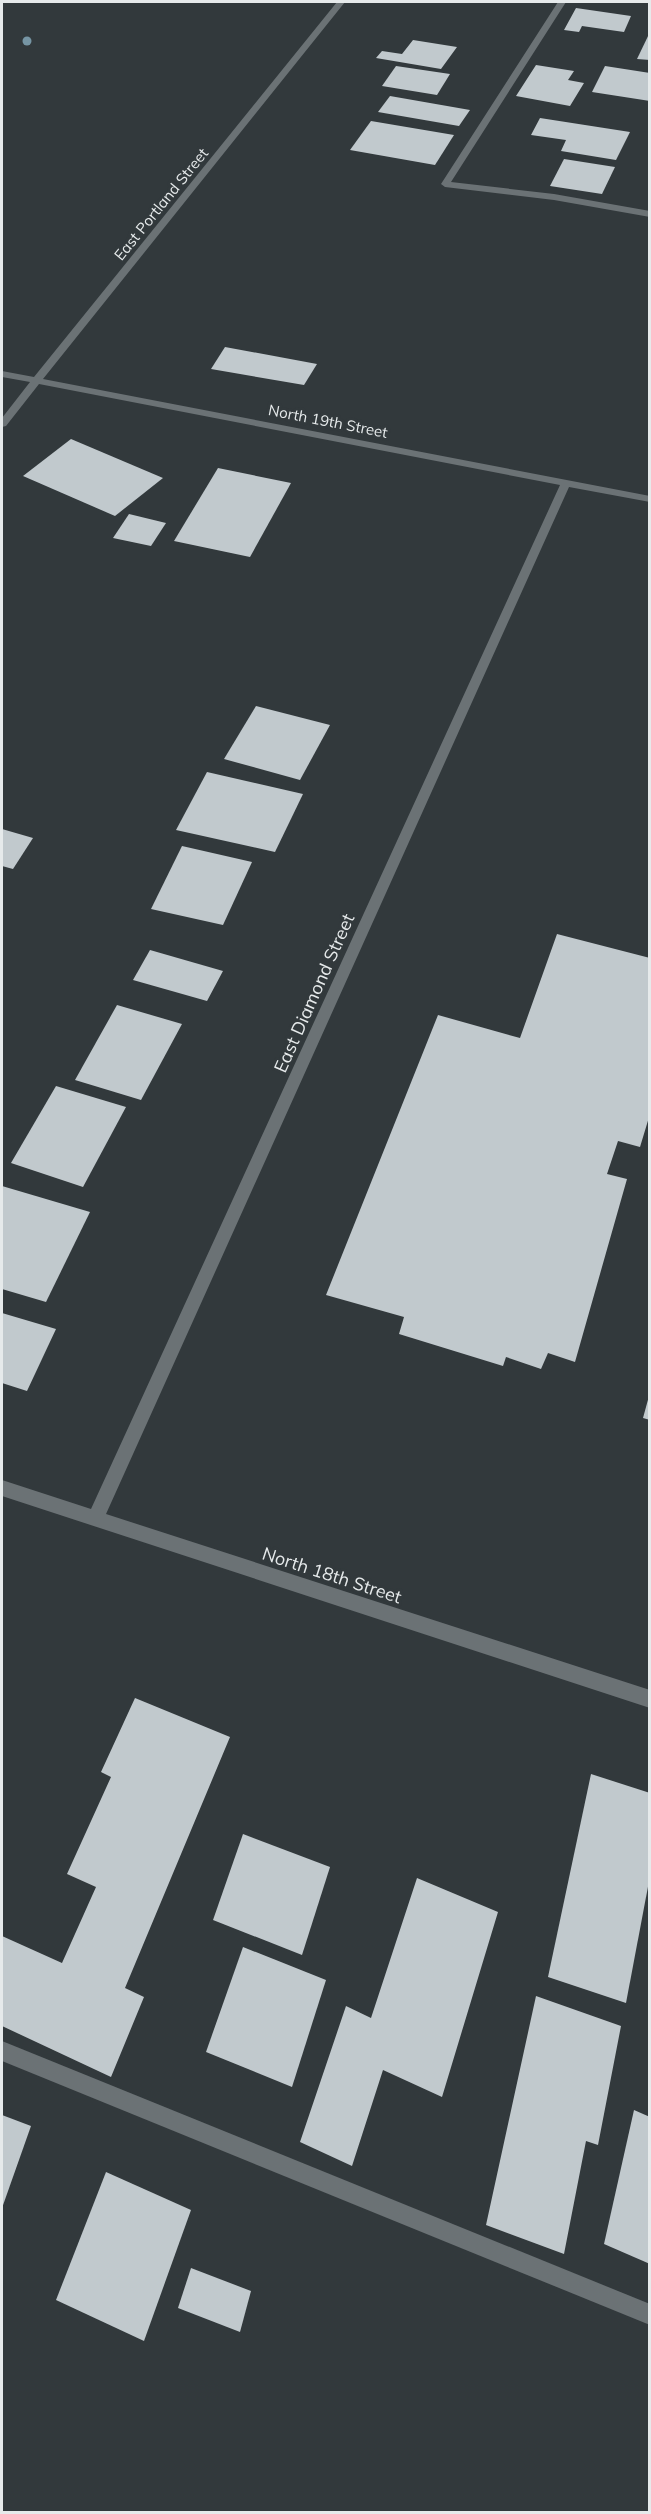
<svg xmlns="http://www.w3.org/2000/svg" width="651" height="2514" viewBox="0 0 651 2514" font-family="Mulish,sans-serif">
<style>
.building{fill:#c1c9cd}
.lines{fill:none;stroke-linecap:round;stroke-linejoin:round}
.service{fill:#6b7275;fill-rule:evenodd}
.minor{fill:#6b7275;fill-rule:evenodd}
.tree{fill:#7695a4}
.labels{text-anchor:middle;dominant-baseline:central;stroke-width:6;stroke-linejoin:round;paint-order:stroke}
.far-street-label{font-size:15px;fill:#e6eaeb;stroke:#32393c}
.street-label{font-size:18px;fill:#e6eaeb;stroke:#32393c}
</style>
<rect width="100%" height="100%" fill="#32393c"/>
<g class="building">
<polygon points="576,8 631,16 624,32 582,26 579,32 564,30"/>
<polygon points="650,32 650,60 637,59"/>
<polygon points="413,40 457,47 441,69 376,58 382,51 402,54"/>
<polygon points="536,65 574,71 568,80 584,83 570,106 516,96"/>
<polygon points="396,66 450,74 437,95 382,86"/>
<polygon points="605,66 650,73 650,101 592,92"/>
<polygon points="390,96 470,110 459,126 378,112"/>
<polygon points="540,118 630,132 616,160 561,151 566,140 531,135"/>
<polygon points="371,121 454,135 435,165 350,150"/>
<polygon points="564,159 615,167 602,194 550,186"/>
<polygon points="225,347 317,364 304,385 211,369"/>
<polygon points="71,439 163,478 115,516 23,476"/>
<polygon points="218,468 291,483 250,557 174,541"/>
<polygon points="129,514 166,523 151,546 113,538"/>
<polygon points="256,706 330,725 300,780 224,759"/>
<polygon points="207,772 303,794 275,852 176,830"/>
<polygon points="2,829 33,838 13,869 2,866"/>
<polygon points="182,846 252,862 223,925 151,909"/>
<polygon points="557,934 650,958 650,1114 640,1147 618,1141 607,1174 627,1179 575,1362 548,1353 541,1369 506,1357 503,1366 399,1334 404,1317 326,1295 438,1015 520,1038"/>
<polygon points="150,950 223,971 207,1001 133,980"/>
<polygon points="117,1005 182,1024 141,1100 75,1080"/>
<polygon points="56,1086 126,1107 83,1187 11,1163"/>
<polygon points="2,1186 90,1212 46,1302 2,1289"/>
<polygon points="2,1313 56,1329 27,1391 2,1383"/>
<polygon points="649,1396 650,1396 650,1420 643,1418"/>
<polygon points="135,1698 230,1737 125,1988 144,1997 111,2077 2,2026 2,1936 62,1963 96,1887 67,1874 111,1777 101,1772"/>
<polygon points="591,1774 650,1793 650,1876 626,2003 548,1977"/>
<polygon points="243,1834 330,1867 302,1955 213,1920"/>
<polygon points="417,1878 498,1912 442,2097 383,2070 352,2166 300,2142 346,2006 371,2018"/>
<polygon points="243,1947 326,1980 292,2087 206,2052"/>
<polygon points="536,1996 621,2026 598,2145 586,2141 564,2254 486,2225"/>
<polygon points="634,2110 650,2117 650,2264 604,2244"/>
<polygon points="2,2115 31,2126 2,2208"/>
<polygon points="106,2172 191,2210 144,2341 56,2300"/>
<polygon points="191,2268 251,2291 240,2332 178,2308"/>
</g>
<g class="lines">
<g class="service">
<polygon points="558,2 566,2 451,182 554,194 650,211 650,217 554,200 445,187 441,184"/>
<polygon points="2,2041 650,2304 650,2325 2,2061"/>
</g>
<polygon class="minor" points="337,2 345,2 43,379 650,496 650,502 569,487 106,1514 650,1690 650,1708 2,1496 2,1480 91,1509 560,485 39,384 6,426 2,427 2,418 30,382 2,377 2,371 34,377"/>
</g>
<circle class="tree" cx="27" cy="41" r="4.5"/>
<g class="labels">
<g class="far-street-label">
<text transform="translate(161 204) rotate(-51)">East Portland Street</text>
<text transform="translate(328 421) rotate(11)">North 19th Street</text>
</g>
<g class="street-label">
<text transform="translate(314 993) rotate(-66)">East Diamond Street</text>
<text transform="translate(332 1575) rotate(18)">North 18th Street</text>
</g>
</g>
<rect width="651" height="2514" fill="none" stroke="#e6eaeb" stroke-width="6"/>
</svg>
